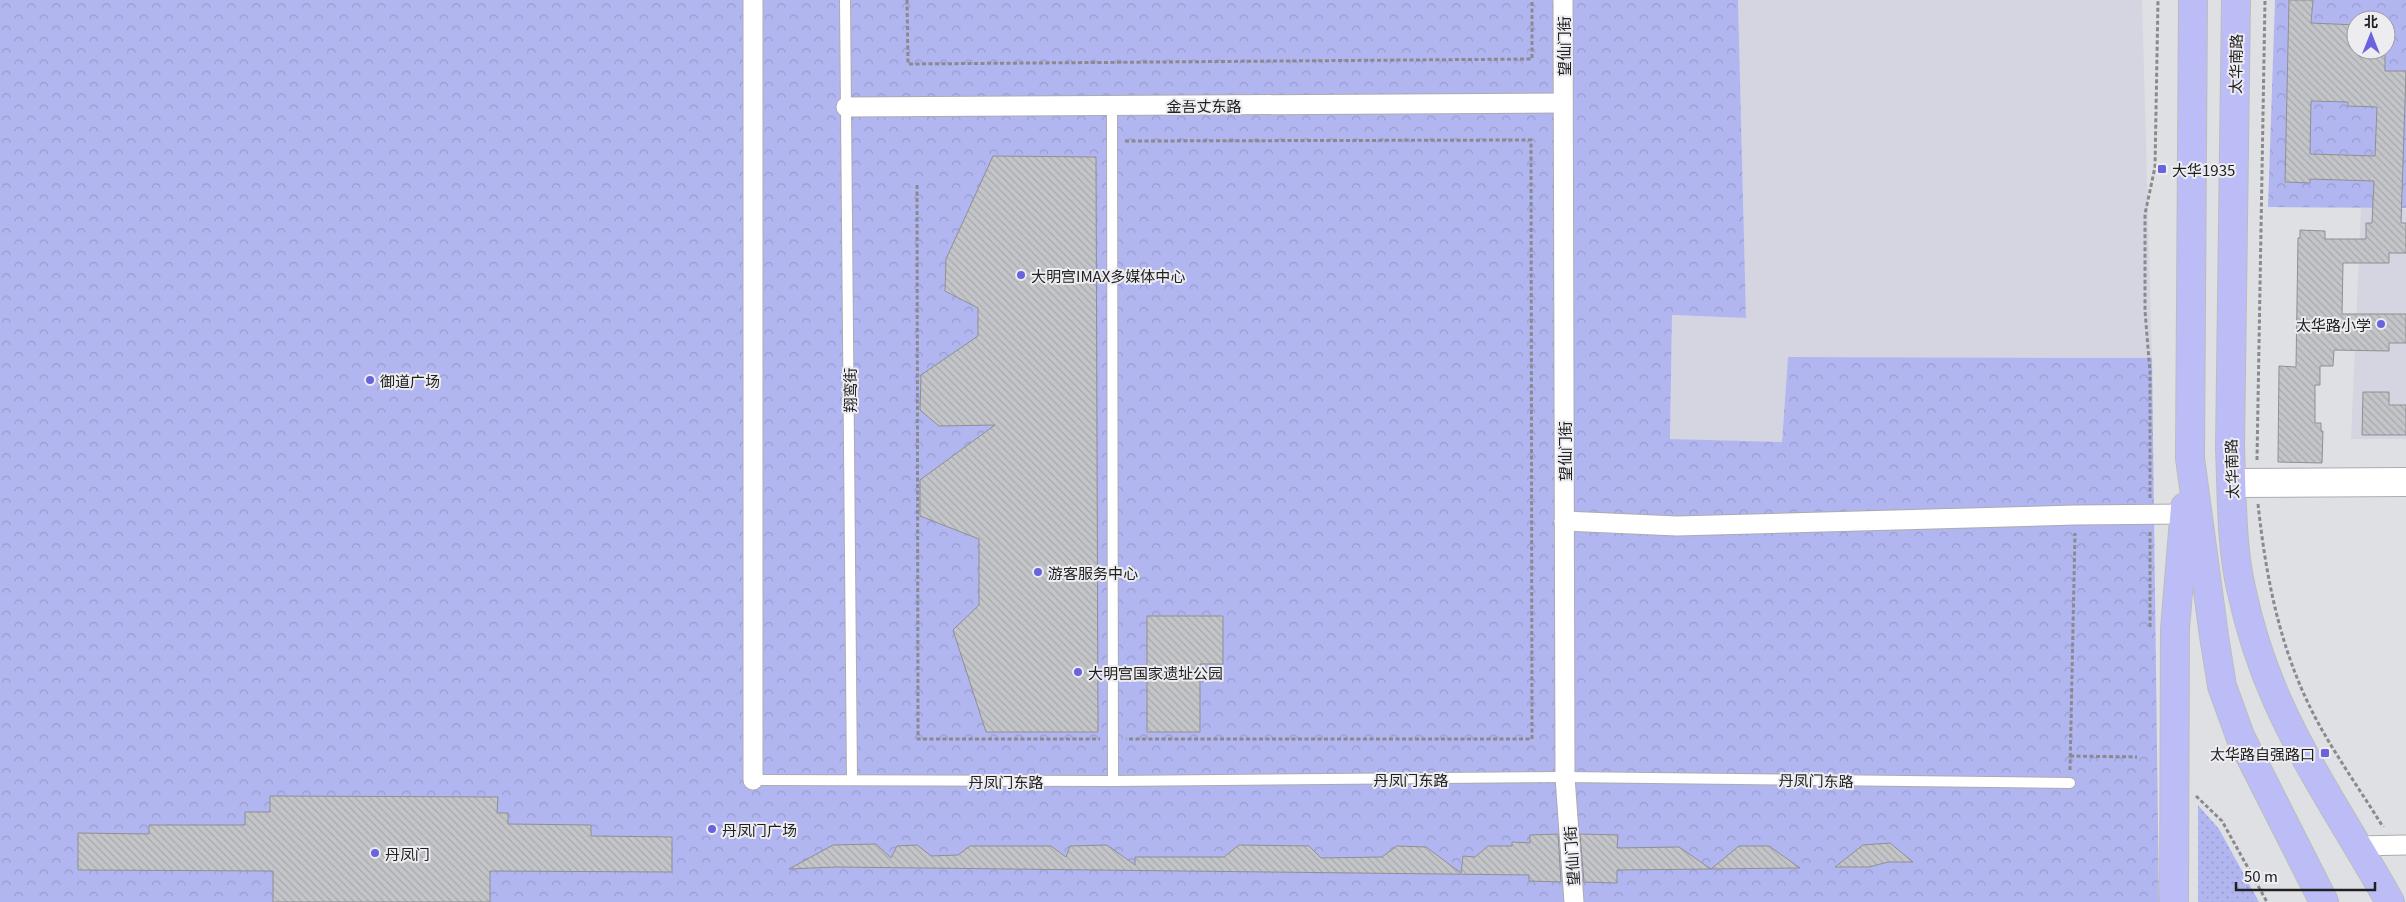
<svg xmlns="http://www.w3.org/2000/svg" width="2406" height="902" viewBox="0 0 2406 902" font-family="Georgia,'Noto Sans SC',serif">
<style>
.built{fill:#d4d5e1}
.grass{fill:url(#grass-dots)}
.park{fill:url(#park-crowns);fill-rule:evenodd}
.building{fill:url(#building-back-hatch);stroke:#8f8f94;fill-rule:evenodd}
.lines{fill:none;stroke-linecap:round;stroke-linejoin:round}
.lane-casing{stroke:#abacb0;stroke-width:12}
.street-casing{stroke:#abacb0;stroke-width:21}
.secondary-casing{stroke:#abacb0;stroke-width:30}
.primary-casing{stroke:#bcbcbc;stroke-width:30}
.path{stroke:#8a8a8d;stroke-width:3;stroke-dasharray:4 2.5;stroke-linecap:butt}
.lane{stroke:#fff;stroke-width:10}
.street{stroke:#fff;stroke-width:19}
.secondary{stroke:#fff;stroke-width:28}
.primary{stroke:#bcbdf7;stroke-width:28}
.poi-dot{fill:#6963dd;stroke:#ededf1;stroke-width:2}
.labels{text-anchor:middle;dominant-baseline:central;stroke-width:4;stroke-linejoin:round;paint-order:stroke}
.street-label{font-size:15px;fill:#202021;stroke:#ededf1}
.poi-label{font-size:15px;fill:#202021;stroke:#ededf1;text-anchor:start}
</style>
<defs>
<pattern id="grass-dots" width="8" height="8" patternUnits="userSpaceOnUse" patternTransform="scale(1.25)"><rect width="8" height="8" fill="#b2b6f0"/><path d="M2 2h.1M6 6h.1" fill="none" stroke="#999cce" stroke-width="1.8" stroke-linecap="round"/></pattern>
<pattern id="park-crowns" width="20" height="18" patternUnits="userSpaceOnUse" patternTransform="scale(1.25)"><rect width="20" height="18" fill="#b2b6f0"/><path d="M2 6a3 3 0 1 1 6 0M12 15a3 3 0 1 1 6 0" fill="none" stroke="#999cce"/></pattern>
<pattern id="building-back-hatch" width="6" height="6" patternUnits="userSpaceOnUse" patternTransform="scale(1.25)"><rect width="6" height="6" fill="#c4c5c9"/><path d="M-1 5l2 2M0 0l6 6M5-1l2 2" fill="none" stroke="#a8a9ac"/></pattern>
</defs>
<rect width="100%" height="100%" fill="#dfe0e4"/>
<g class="built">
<polygon points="1738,0 2142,0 2152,358 1788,357 1782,443 1670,439 1672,315 1746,318"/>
<polygon points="2361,208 2406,209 2406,439 2351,439"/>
</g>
<polygon class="grass" points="2198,805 2219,829 2259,902 2198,902"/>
<g class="park">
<polygon points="0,0 1738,0 1746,318 1672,315 1670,439 1782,442 1788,357 2152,358 2159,902 0,902"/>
<path d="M2275,0H2406V208L2268,207ZM2356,20H2386V50H2356Z"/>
</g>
<g class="building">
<path d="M2289,0H2313L2311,23L2356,25V50H2385V71H2406L2401,223H2406V253H2389V263H2343L2342,314H2406V343H2389V351L2334,350L2333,366H2320V385H2315V423H2321V431H2323L2322,463L2278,462L2279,366L2296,367L2298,238H2300V230L2325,231V239H2366V223H2372L2374,181L2310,179V183L2285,182ZM2311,101L2348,102V106L2377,107L2375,156L2310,154Z"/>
<polygon points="993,156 1096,157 1098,732 986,732 953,630 979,605 979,539 920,516 920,480 995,425 939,426 920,410 921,375 978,336 978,308 945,291 946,259"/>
<polygon points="2363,392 2389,392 2389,405 2406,405 2406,435 2362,435"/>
<polygon points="1147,616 1223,616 1223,664 1200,664 1200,732 1147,732"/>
<polygon points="270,796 498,797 497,813 508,813 508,824 591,825 591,836 672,837 672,872 490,871 490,902 273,902 273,871 78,870 78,833 149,834 149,825 245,825 245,812 270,812"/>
<polygon points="1558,834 1561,882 1529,881 1529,875 836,867 789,869 833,845 876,844 891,858 897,846 917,845 931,856 958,855 970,846 1051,846 1066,857 1070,846 1107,845 1135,865 1135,857 1224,857 1239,845 1309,846 1321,858 1382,857 1397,846 1426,847 1461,873 1463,856 1475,857 1488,846 1512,846 1512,842 1530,843 1530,835"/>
<polygon points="1580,834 1618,835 1617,848 1679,847 1711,869 1617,870 1617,883 1584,882"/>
<polygon points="1890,843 1913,862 1888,862 1869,867 1835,867 1863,845"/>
<polygon points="1739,846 1769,846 1800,868 1711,869"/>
</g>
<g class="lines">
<g class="lane-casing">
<g id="lane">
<polyline points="845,0 852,780"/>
<polyline points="1112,106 1113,781"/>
<polyline points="753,780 1113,781 1565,777 2070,783"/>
</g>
</g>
<g class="street-casing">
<g id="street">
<polyline points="753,0 753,780"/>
<polyline points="1563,0 1565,777 1574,902"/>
<polyline points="846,107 1563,103"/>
<polyline points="1564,521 1677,526 2075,515 2185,514"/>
<polyline points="2359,846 2406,845"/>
</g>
</g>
<g class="secondary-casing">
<polyline id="secondary" points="2232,483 2406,482"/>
</g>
<g class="primary-casing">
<g id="primary">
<polyline points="2193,0 2190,458 2214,636 2222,686 2240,736 2324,902"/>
<path d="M2236,0L2230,448C2232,491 2231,546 2241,588C2249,626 2261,664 2277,700C2308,770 2353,835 2390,902"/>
<polyline points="2174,902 2175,629 2185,507"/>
</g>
</g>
<g class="path">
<polyline points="907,0 908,64 1532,59 1532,0"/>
<polyline points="1125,141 1531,140 1532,739 1126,739"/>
<polyline points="917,185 918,739 1100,739"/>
<polyline points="2257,460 2265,0"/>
<polyline points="2150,498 2150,372 2145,311 2145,214 2155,167 2158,0"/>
<path d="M2258,504C2266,578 2280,650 2315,717C2335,755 2361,791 2383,827"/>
<polyline points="2150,532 2150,628"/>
<polyline points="2070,756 2137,757"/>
<polyline points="2070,770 2075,533"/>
<polyline points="2196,796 2222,821 2267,902"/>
</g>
<use href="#lane" class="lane"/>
<use href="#street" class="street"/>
<use href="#secondary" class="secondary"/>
<use href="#primary" class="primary"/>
</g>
<g class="poi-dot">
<rect x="2157" y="164" width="10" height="10" rx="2.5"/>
<circle cx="1021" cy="275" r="5"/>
<circle cx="2381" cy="324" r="5"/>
<circle cx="370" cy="380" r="5"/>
<circle cx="1038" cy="572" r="5"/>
<circle cx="1078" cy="672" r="5"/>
<rect x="2320" y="748" width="10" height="10" rx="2.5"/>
<circle cx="712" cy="829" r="5"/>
<circle cx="375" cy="853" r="5"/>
</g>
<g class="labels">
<g class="street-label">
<text transform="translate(1563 46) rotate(-90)">望仙门街</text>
<text transform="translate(2235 64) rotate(-89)">太华南路</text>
<text x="1204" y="105">金吾丈东路</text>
<text transform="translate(849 390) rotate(-90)">翔鸾街</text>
<text transform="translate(1564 451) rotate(-90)">望仙门街</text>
<text transform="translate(2231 469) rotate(-92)">太华南路</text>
<text x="1411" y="779">丹凤门东路</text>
<text transform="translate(1816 780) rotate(1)">丹凤门东路</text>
<text x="1006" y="781">丹凤门东路</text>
<text transform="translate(1571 856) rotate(-94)">望仙门街</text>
</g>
<g class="poi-label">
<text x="2172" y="169">大华1935</text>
<text x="1031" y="275">大明宫IMAX多媒体中心</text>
<text x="2371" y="324" text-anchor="end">太华路小学</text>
<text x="380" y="380">御道广场</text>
<text x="1048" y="572">游客服务中心</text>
<text x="1088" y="672">大明宫国家遗址公园</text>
<text x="2315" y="753" text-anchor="end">太华路自强路口</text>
<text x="722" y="829">丹凤门广场</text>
<text x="385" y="853">丹凤门</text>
</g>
</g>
<g transform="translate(2371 35)"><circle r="24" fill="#ededf1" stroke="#9b9b9e"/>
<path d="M0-4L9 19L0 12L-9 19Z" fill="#6963dd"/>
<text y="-8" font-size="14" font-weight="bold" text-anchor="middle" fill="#202021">北</text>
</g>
<path d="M2236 882v8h139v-8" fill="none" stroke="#202021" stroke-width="2.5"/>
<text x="2244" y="882" font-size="15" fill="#202021" stroke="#ededf1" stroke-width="4" paint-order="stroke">50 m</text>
</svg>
